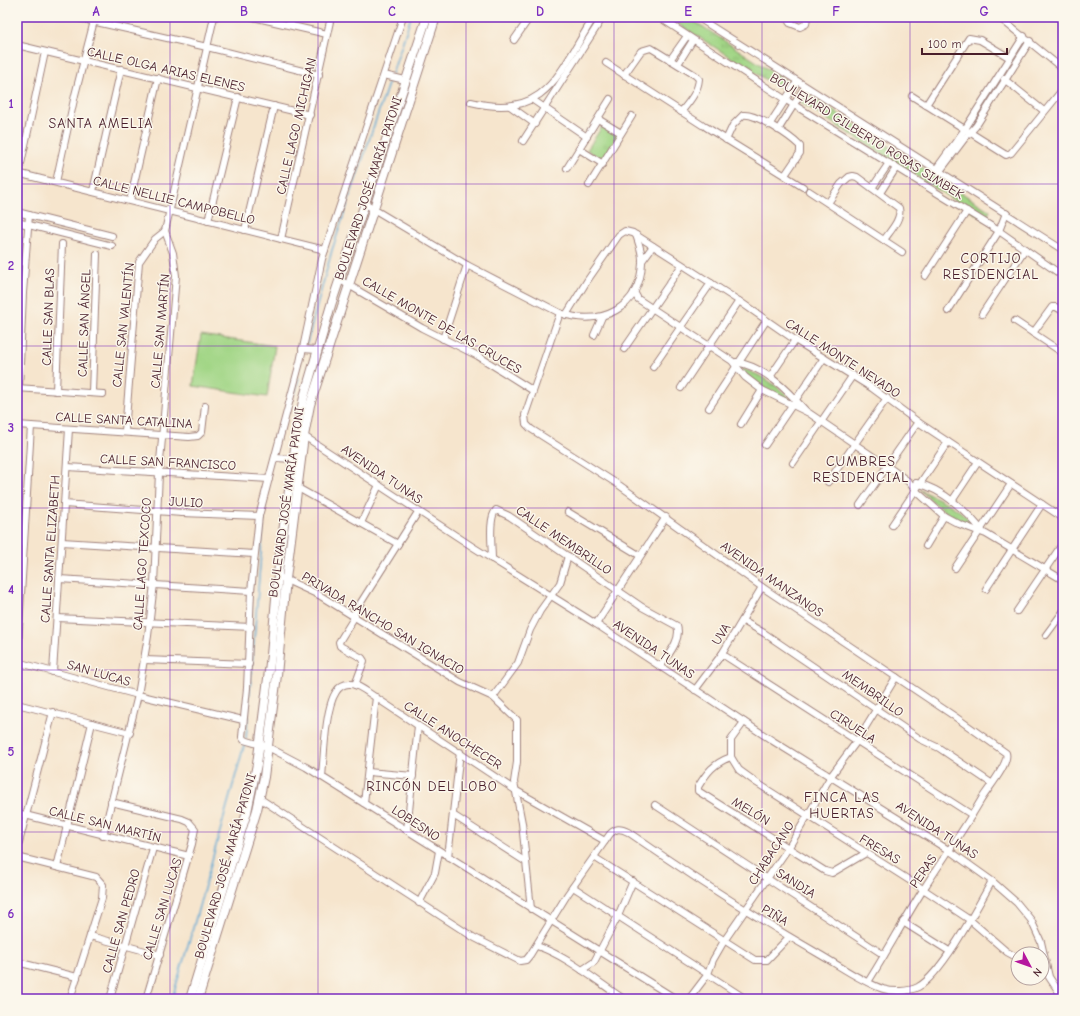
<svg xmlns="http://www.w3.org/2000/svg" width="1080" height="1016" viewBox="0 0 1080 1016" font-family="'Comic Neue',sans-serif">
<style>
.grass{fill:url(#grass-tufts);stroke:#767a58}
.garden{fill:#a2d686;stroke:#767a58}
.lines{fill:none;stroke-linecap:round;stroke-linejoin:round}
.stream{stroke:#5ca9d5;stroke-width:1.5}
.minor-casing{stroke:#a0827c;stroke-width:8}
.major-casing{stroke:#a0827c;stroke-width:10}
.minor{stroke:#fff;stroke-width:6}
.major{stroke:#fff;stroke-width:8}
.grid{fill:none;stroke:#7b2cbf;stroke-width:1;stroke-opacity:0.55}
.labels{text-anchor:middle;dominant-baseline:central;stroke-width:3;stroke-linejoin:round;paint-order:stroke}
.street-label{font-size:13px;fill:#4a1f2b;stroke:#fbf7ec}
.neighbourhood-label{font-size:14px;letter-spacing:1px;fill:#4a1f2b;stroke:#fbf7ec}
.neatline{fill:none;stroke:#7b2cbf;stroke-width:1.5}
.grid-label{font-size:13px;text-anchor:middle;font-weight:bold;fill:#7b2cbf}
</style>
<defs>
<pattern id="grass-tufts" width="24" height="20" patternUnits="userSpaceOnUse"><rect width="24" height="20" fill="#a2d686"/><path d="M3 7l-1-3M5 7V3M7 7l1-3M15 17l-1-3M17 17v-4M19 17l1-3" fill="none" stroke="#8db774"/></pattern>
</defs>
<rect width="100%" height="100%" fill="#fbf7ec"/>
<filter id="ink" filterUnits="userSpaceOnUse"><feTurbulence type="fractalNoise" baseFrequency=".025" numOctaves="2"/><feDisplacementMap in="SourceGraphic" scale="8" xChannelSelector="R" yChannelSelector="G"/><feConvolveMatrix kernelMatrix="1 2 1 2 8 2 1 2 1" color-interpolation-filters="sRGB"/></filter>
<filter id="wash" filterUnits="userSpaceOnUse"><feTurbulence type="fractalNoise" baseFrequency=".012" numOctaves="4" result="noise"/><feDisplacementMap in="SourceGraphic" scale="16" xChannelSelector="R" yChannelSelector="G"/><feGaussianBlur stdDeviation="0.9" result="paint"/><feColorMatrix in="noise" values="0 0 0 0 0 0 0 0 0 0 0 0 0 0 0 0 0 1.4 0 .05"/><feComposite in="paint" operator="in"/></filter>
<g filter="url(#wash)">
<rect width="100%" height="100%" fill="#f6e5cd"/>
<g class="grass">
<polygon points="667,17 688,17 789,83 786,90 768,81"/>
<polygon points="806,93 990,211 985,220 800,102"/>
<polygon points="603,125 619,135 602,160 587,150"/>
<path d="M740,368C765,376 777,385 794,403C773,395 756,385 740,368Z"/>
<path d="M920,490C946,502 958,507 978,528C951,518 941,509 920,490Z"/>
</g>
<polygon class="garden" points="201,335 275,346 267,397 193,386"/>
<g class="lines">
<g class="stream">
<polyline points="392,74 411,17"/>
<polyline points="307,343 332,250 390,78"/>
<polyline points="295,393 299,378"/>
<polyline points="246,739 265,503"/>
<polyline points="172,999 193,928 245,742"/>
</g>
</g>
</g>
<g filter="url(#ink)">
<g class="lines">
<g class="minor-casing">
<g id="minor">
<polyline points="74,17 207,47 319,75"/>
<polyline points="253,17 327,34"/>
<polyline points="403,17 322,259 300,362 259,516 251,591 247,688 242,737 244,740 268,747 306,767 676,999"/>
<polyline points="659,17 786,100 999,231 1063,276"/>
<polyline points="697,17 1063,250"/>
<polyline points="786,17 790,23 800,27 806,24 807,17"/>
<polyline points="1001,19 1063,69"/>
<polyline points="290,25 292,17"/>
<polyline points="514,40 530,17"/>
<polyline points="17,45 310,115"/>
<polyline points="670,60 687,36"/>
<polyline points="606,63 702,125"/>
<polyline points="678,64 693,40"/>
<polyline points="384,75 405,80"/>
<path d="M624,75L641,51L651,48L695,75L699,79C698,92 689,102 681,112"/>
<polyline points="1004,79 1044,111"/>
<polyline points="912,96 1006,155 1011,153 1063,89"/>
<polyline points="533,100 587,137"/>
<path d="M471,102C547,121 559,72 594,17"/>
<polyline points="926,105 969,38 980,40 1010,58"/>
<polyline points="510,106 535,124"/>
<polyline points="598,119 621,133"/>
<polyline points="769,125 797,82"/>
<polyline points="706,127 803,187"/>
<polyline points="778,130 805,87"/>
<path d="M726,140L733,125L743,115C756,113 790,136 800,146V153L785,175"/>
<polyline points="523,141 603,17"/>
<polyline points="579,149 603,164"/>
<polyline points="567,168 610,99"/>
<polyline points="936,169 965,129 1024,36"/>
<polyline points="940,171 965,138 976,126 1030,41"/>
<polyline points="17,173 325,250"/>
<polyline points="19,173 45,52"/>
<polyline points="56,182 75,95 95,17"/>
<polyline points="589,185 632,116"/>
<polyline points="872,188 889,163"/>
<polyline points="93,191 121,69"/>
<polyline points="809,191 902,252"/>
<polyline points="880,193 896,168"/>
<polyline points="130,201 158,78"/>
<path d="M828,203L841,184L849,177L853,176L857,177L899,208C902,219 890,231 884,240"/>
<path d="M365,204L467,265L560,313C601,327 640,309 642,263C643,254 639,244 636,235"/>
<polyline points="17,212 112,236"/>
<polyline points="208,221 238,97"/>
<polyline points="17,222 112,246"/>
<polyline points="245,230 274,106"/>
<polyline points="165,231 214,17"/>
<polyline points="281,239 331,17"/>
<polyline points="642,261 653,246"/>
<polyline points="925,276 967,211"/>
<polyline points="340,280 422,328 478,356 532,390"/>
<polyline points="634,292 638,299 732,361 745,377 762,390 809,413 887,466 909,482 915,490 944,516 959,524 986,534 1063,580"/>
<polyline points="948,311 999,231 1006,213"/>
<path d="M560,313L525,415L526,424L531,429L619,485L762,587L954,716L1006,753C1010,763 987,790 981,800C963,831 942,860 923,890C904,920 887,952 868,982"/>
<polyline points="982,314 1025,249"/>
<polyline points="566,315 587,281 619,235 625,231 633,233 739,301 795,340 872,388 918,422 1063,518"/>
<polyline points="1015,321 1063,353"/>
<polyline points="1033,333 1052,307 1056,307 1063,311"/>
<polyline points="594,335 602,317"/>
<polyline points="443,339 467,265"/>
<polyline points="302,349 317,350"/>
<polyline points="624,349 682,265"/>
<path d="M736,362C765,367 787,390 806,411"/>
<polyline points="653,367 711,283"/>
<polyline points="770,377 795,340"/>
<polyline points="17,388 103,394"/>
<polyline points="19,388 23,293 29,215"/>
<polyline points="681,388 739,301"/>
<polyline points="56,391 62,244"/>
<polyline points="92,392 97,254"/>
<polyline points="709,408 766,321"/>
<polyline points="741,424 762,390"/>
<polyline points="17,425 189,437 198,436 202,432 205,406"/>
<polyline points="125,431 139,262 155,239 165,231"/>
<polyline points="304,436 473,547 596,624 773,741 950,851 992,881 1017,903 1031,920 1041,942 1049,977 1063,998"/>
<polyline points="765,445 824,358"/>
<polyline points="276,458 293,459"/>
<polyline points="793,463 853,375"/>
<polyline points="67,467 269,479"/>
<polyline points="828,482 887,398"/>
<path d="M916,483C943,489 967,511 983,532"/>
<polyline points="298,488 398,544"/>
<polyline points="952,501 978,462"/>
<polyline points="64,504 182,513 259,516"/>
<polyline points="860,505 918,422"/>
<polyline points="568,512 639,555"/>
<polyline points="361,523 379,485"/>
<polyline points="892,525 948,442"/>
<polyline points="62,542 254,554"/>
<polyline points="926,546 944,516"/>
<path d="M492,559C492,547 488,518 496,510L509,516L642,607L677,626C682,640 667,656 660,667"/>
<polyline points="955,568 1011,484"/>
<polyline points="282,578 319,595 460,682 493,697 518,663 530,630 540,611 560,583 568,556"/>
<polyline points="59,579 251,591"/>
<polyline points="986,589 1042,504"/>
<polyline points="1017,611 1063,543"/>
<polyline points="353,615 418,512"/>
<polyline points="57,618 251,627"/>
<polyline points="743,621 764,633 920,739 939,748 991,783"/>
<polyline points="596,624 666,517"/>
<polyline points="1046,635 1063,612"/>
<polyline points="722,654 972,815"/>
<polyline points="145,660 249,664"/>
<polyline points="17,662 31,426"/>
<polyline points="17,662 138,695 243,720"/>
<polyline points="53,672 69,429"/>
<polyline points="355,685 364,661 362,658 340,646 339,642 355,616"/>
<polyline points="695,690 722,654 762,587"/>
<polyline points="493,697 517,720 517,762 514,782 522,823 531,909"/>
<polyline points="17,704 130,733"/>
<path d="M744,722L731,740V757C714,763 707,772 698,787V791L825,871L832,873L866,853"/>
<polyline points="731,757 739,770 757,783 923,889 970,920 1007,952 1018,958"/>
<polyline points="368,772 413,776"/>
<path d="M322,777C324,756 325,708 336,692C339,687 344,684 349,684C355,683 361,688 366,691L515,790L605,841"/>
<path d="M259,798L473,937L520,961L526,960L530,955L567,895L610,834C616,828 620,828 628,832C690,875 753,916 819,954C840,966 860,981 883,989C893,992 908,992 918,987C942,974 978,906 992,881"/>
<polyline points="111,802 182,819 189,822 195,829 192,844 146,999"/>
<polyline points="364,803 376,697"/>
<polyline points="655,805 884,955"/>
<polyline points="17,813 189,856"/>
<polyline points="453,815 526,862"/>
<polyline points="407,830 418,726"/>
<polyline points="103,836 138,695 148,636 154,584 159,473 176,276 173,253 165,231"/>
<polyline points="17,850 53,712"/>
<polyline points="17,857 96,877 103,885 102,898 70,999"/>
<polyline points="448,857 460,752"/>
<polyline points="594,857 755,960 767,960 789,937"/>
<polyline points="57,867 92,723"/>
<polyline points="573,887 746,999"/>
<polyline points="419,903 435,873 439,851"/>
<polyline points="903,922 949,951"/>
<polyline points="90,936 160,955"/>
<path d="M537,946C569,957 596,981 624,999"/>
<polyline points="17,962 77,977"/>
<polyline points="582,970 594,962 618,916 633,881"/>
<polyline points="110,999 153,848"/>
<polyline points="689,999 708,974 713,960 724,941 789,847 831,776 857,741 896,677"/>
</g>
</g>
<g class="major-casing">
<g id="major">
<polyline points="190,999 247,812 257,764 271,655 280,553 299,420 304,397 331,305 427,17"/>
<polyline points="198,999 257,810 264,777 277,675 286,579 304,436 310,405 436,17"/>
</g>
</g>
<use href="#minor" class="minor"/>
<use href="#major" class="major"/>
</g>
</g>
<path class="grid" d="M170,17V999M318,17V999M466,17V999M614,17V999M762,17V999M910,17V999M17,184H1063M17,346H1063M17,508H1063M17,670H1063M17,832H1063"/>
<g class="labels">
<g class="street-label">
<text transform="translate(166 69) rotate(13)">CALLE OLGA ARIAS ELENES</text>
<text transform="translate(296 126) rotate(-77)">CALLE LAGO MICHIGAN</text>
<text transform="translate(867 136) rotate(32)">BOULEVARD GILBERTO ROSAS SIMBEK</text>
<text transform="translate(368 188) rotate(-72)">BOULEVARD JOSÉ MARÍA PATONI</text>
<text transform="translate(174 200) rotate(14)">CALLE NELLIE CAMPOBELLO</text>
<text transform="translate(48 317) rotate(-88)">CALLE SAN BLAS</text>
<text transform="translate(84 323) rotate(-88)">CALLE SAN ÁNGEL</text>
<text transform="translate(123 325) rotate(-84)">CALLE SAN VALENTÍN</text>
<text transform="translate(442 325) rotate(30)">CALLE MONTE DE LAS CRUCES</text>
<text transform="translate(160 331) rotate(-85)">CALLE SAN MARTÍN</text>
<text transform="translate(843 358) rotate(33)">CALLE MONTE NEVADO</text>
<text transform="translate(124 420) rotate(3)">CALLE SANTA CATALINA</text>
<text transform="translate(168 462) rotate(3)">CALLE SAN FRANCISCO</text>
<text transform="translate(382 474) rotate(34)">AVENIDA TUNAS</text>
<text transform="translate(186 502) rotate(3)">JULIO</text>
<text transform="translate(286 502) rotate(-82)">BOULEVARD JOSÉ MARÍA PATONI</text>
<text transform="translate(564 540) rotate(34)">CALLE MEMBRILLO</text>
<text transform="translate(50 549) rotate(-86)">CALLE SANTA ELIZABETH</text>
<text transform="translate(142 564) rotate(-86)">CALLE LAGO TEXCOCO</text>
<text transform="translate(772 579) rotate(35)">AVENIDA MANZANOS</text>
<text transform="translate(383 623) rotate(31)">PRIVADA RANCHO SAN IGNACIO</text>
<text transform="translate(721 634) rotate(-57)">UVA</text>
<text transform="translate(654 649) rotate(34)">AVENIDA TUNAS</text>
<text transform="translate(99 673) rotate(16)">SAN LUCAS</text>
<text transform="translate(873 693) rotate(35)">MEMBRILLO</text>
<text transform="translate(853 726) rotate(33)">CIRUELA</text>
<text transform="translate(453 735) rotate(33)">CALLE ANOCHECER</text>
<text transform="translate(751 811) rotate(31)">MELÓN</text>
<text transform="translate(416 823) rotate(33)">LOBESNO</text>
<text transform="translate(105 824) rotate(14)">CALLE SAN MARTÍN</text>
<text transform="translate(937 830) rotate(33)">AVENIDA TUNAS</text>
<text transform="translate(880 849) rotate(31)">FRESAS</text>
<text transform="translate(771 853) rotate(-57)">CHABACANO</text>
<text transform="translate(225 866) rotate(-74)">BOULEVARD JOSÉ MARÍA PATONI</text>
<text transform="translate(923 871) rotate(-56)">PERAS</text>
<text transform="translate(796 883) rotate(32)">SANDIA</text>
<text transform="translate(162 909) rotate(-73)">CALLE SAN LUCAS</text>
<text transform="translate(775 915) rotate(31)">PIÑA</text>
<text transform="translate(121 921) rotate(-74)">CALLE SAN PEDRO</text>
</g>
<g class="neighbourhood-label">
<text x="101" y="123">SANTA AMELIA</text>
<text x="991" y="258">CORTIJO<tspan x="991" dy="16">RESIDENCIAL</tspan></text>
<text x="861" y="461">CUMBRES<tspan x="861" dy="16">RESIDENCIAL</tspan></text>
<text x="432" y="786">RINCÓN DEL LOBO</text>
<text x="842" y="797">FINCA LAS<tspan x="842" dy="16">HUERTAS</tspan></text>
</g>
</g>
<rect width="1080" height="1016" fill="none" stroke="#fbf7ec" stroke-width="44"/>
<g transform="translate(1030 966) rotate(131)"><circle r="19" fill="#fbf7ec" stroke="#b4a19f"/>
<path d="M0-3L7 15L0 10L-7 15Z" fill="#b5179e"/>
<text y="-6" font-size="11" font-weight="bold" text-anchor="middle" fill="#4a1f2b">N</text>
</g>
<path d="M922 48v6h85v-6" fill="none" stroke="#4a1f2b" stroke-width="2"/>
<text x="928" y="48" font-size="12" fill="#4a1f2b" stroke="#fbf7ec" stroke-width="3" paint-order="stroke">100 m</text>
<rect x="22" y="22" width="1036" height="972" class="neatline"/>
<g class="grid-label">
<text x="96" y="16">A</text>
<text x="244" y="16">B</text>
<text x="392" y="16">C</text>
<text x="540" y="16">D</text>
<text x="688" y="16">E</text>
<text x="836" y="16">F</text>
<text x="984" y="16">G</text>
<text x="11" y="108">1</text>
<text x="11" y="270">2</text>
<text x="11" y="432">3</text>
<text x="11" y="594">4</text>
<text x="11" y="756">5</text>
<text x="11" y="918">6</text>
</g>
</svg>
